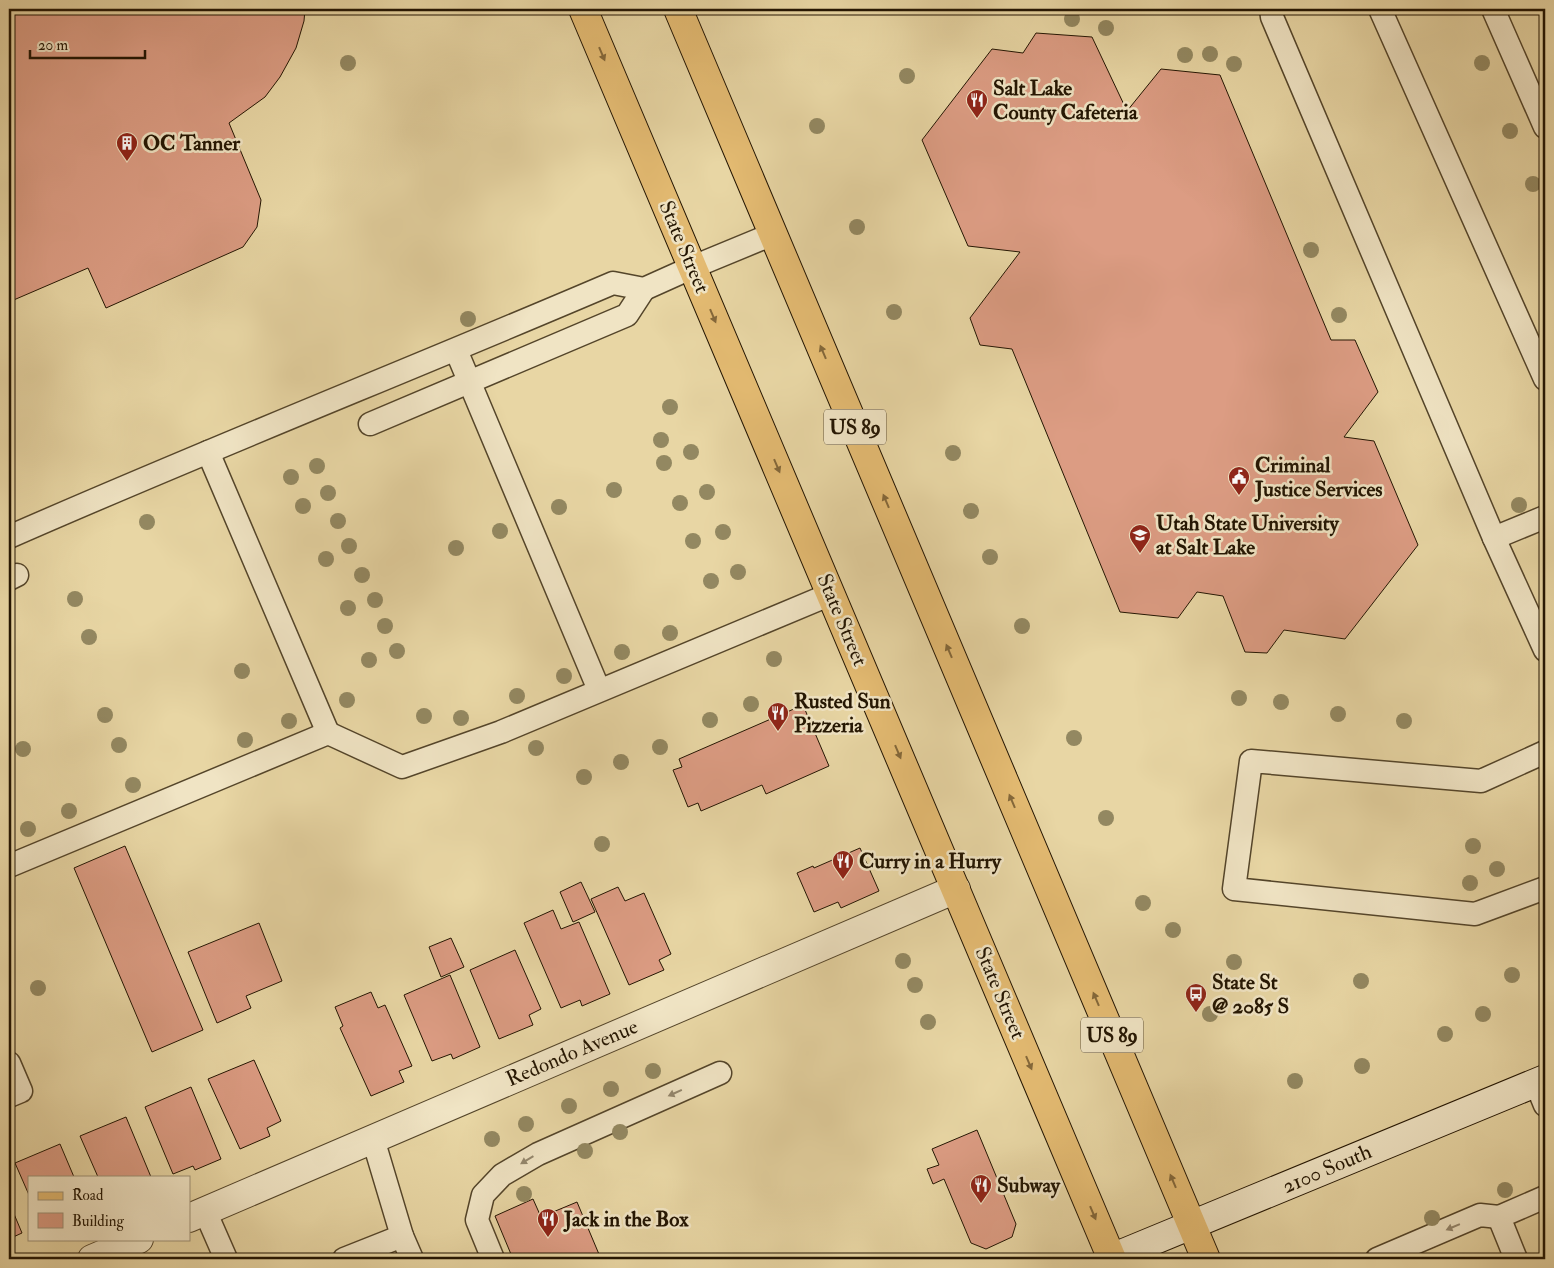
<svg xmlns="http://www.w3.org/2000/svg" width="1554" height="1268" viewBox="0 0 1554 1268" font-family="'IM FELL Double Pica',serif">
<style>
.building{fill:#dc9c83;stroke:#231502}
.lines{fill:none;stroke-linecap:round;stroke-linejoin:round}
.lane-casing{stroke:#54452a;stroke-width:25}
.street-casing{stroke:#54452a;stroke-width:30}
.secondary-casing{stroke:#231502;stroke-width:30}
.primary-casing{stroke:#231502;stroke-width:30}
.lane{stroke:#f0e4c4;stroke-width:22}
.street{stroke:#f0e4c4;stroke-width:28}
.secondary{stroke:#f0e4c4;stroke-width:28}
.primary{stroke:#e4bb72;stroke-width:28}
.tree{fill:#938861}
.oneway{fill:#84683a}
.oneway2{fill:#94876d}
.labels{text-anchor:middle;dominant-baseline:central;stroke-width:5;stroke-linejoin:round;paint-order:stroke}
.shield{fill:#f0e4c4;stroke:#60533c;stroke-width:1}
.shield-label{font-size:20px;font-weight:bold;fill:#231502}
.poi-label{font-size:21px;font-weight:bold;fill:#231502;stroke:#f0e4c4;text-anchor:start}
.street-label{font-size:21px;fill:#231502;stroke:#f0e4c4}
</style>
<rect width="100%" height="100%" fill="#e8d6a4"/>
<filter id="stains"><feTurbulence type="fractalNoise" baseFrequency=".004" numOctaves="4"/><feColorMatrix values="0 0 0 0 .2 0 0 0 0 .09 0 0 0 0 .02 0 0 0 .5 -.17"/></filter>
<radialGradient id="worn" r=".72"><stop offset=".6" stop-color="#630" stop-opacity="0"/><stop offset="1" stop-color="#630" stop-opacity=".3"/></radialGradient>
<g class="building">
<polygon points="9,9 305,9 304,21 296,48 280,77 265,97 229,123 261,200 257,227 243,247 106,308 88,268 9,302"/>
<polygon points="1036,33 1092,37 1127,111 1161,69 1220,75 1331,340 1355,340 1378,392 1344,437 1374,441 1418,545 1345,639 1284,630 1267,653 1245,652 1223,596 1197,592 1178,618 1120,612 1012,349 980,345 970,318 1020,252 968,246 922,140 992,49 1023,53"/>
<polygon points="803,705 829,766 766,794 762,785 701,811 698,803 688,807 673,770 682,767 679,759"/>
<polygon points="125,846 203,1030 152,1052 74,868"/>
<polygon points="860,848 879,891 841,908 838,902 814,912 797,873 813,866 814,868"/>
<polygon points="581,882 595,912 573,922 560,892"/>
<polygon points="618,887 625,901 644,893 671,954 659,960 664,970 629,985 591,899"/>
<polygon points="553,910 561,929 579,922 610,994 582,1006 580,1000 561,1008 524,923"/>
<polygon points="259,923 282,981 246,996 251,1008 217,1023 188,952"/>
<polygon points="451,938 464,967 441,977 429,947"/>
<polygon points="515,950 541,1009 529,1015 533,1025 499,1039 470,970"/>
<polygon points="450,975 480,1047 453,1059 451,1054 432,1061 404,995"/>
<polygon points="371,992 378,1008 385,1005 412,1066 399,1071 404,1082 371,1096 340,1028 343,1026 335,1007"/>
<polygon points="254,1060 281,1121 267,1128 270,1136 240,1149 208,1079"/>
<polygon points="191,1087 221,1159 195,1170 193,1166 173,1174 145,1107"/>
<polygon points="126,1117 151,1177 98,1177 80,1136"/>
<polygon points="977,1130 1016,1224 1012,1237 986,1249 971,1243 944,1179 933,1184 927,1169 939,1165 932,1149"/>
<polygon points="60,1144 74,1177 29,1177 29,1195 15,1163"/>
<polygon points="533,1199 541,1217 577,1202 601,1259 513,1259 495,1216"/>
<polygon points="9,1202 22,1233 11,1238 14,1246 9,1248"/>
</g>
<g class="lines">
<g class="lane-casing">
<g id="lane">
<polyline points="1271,9 1272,17 1494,538 1545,650"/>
<polyline points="1380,9 1545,379"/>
<polyline points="1493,9 1545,127"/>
<polyline points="456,350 599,690"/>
<polyline points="370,424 627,315 644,289"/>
<polyline points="208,452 328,733"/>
<path d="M9,537C209,449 412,369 613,283L644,289L693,267L773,234"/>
<polyline points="1494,538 1545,517"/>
<polyline points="9,579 17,575"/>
<polyline points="1545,752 1481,781 1251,761 1234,889 1475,914 1545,888"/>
<polyline points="9,866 328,733 402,767 501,732 831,594"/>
<polyline points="9,1063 21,1091 9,1096"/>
<polyline points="1536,1083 1545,1105"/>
<polyline points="373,1139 402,1236"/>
<polyline points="205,1211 226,1259"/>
<polyline points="344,1259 402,1236 412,1259"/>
<polyline points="493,1259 477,1220 483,1195 502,1175 538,1154 720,1073"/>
<polyline points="1377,1259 1480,1215 1499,1217"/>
<polyline points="1516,1259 1499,1217 1545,1197"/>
</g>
</g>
<g class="street-casing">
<g id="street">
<polyline points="189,1218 956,889"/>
<polyline points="92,1259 139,1239"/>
</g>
</g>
<g class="secondary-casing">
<polyline id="secondary" points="1109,1259 1545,1079"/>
</g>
<g class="primary-casing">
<g id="primary">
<polyline points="583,9 1112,1259"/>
<polyline points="678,9 1206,1259"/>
</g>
</g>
<use href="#lane" class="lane"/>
<use href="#street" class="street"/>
<use href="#secondary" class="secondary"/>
<use href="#primary" class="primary"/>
</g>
<g class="tree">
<circle cx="1072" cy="19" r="8"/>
<circle cx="1106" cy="28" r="8"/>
<circle cx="1210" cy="54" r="8"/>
<circle cx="1185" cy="55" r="8"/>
<circle cx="348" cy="63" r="8"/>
<circle cx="1482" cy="63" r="8"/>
<circle cx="1234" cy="64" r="8"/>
<circle cx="907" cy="76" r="8"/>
<circle cx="817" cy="126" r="8"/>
<circle cx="1510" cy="131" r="8"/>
<circle cx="1533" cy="184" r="8"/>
<circle cx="857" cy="227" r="8"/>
<circle cx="1311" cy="250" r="8"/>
<circle cx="894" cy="312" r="8"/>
<circle cx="1339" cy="315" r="8"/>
<circle cx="468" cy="319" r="8"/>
<circle cx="670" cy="407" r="8"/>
<circle cx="661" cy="440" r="8"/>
<circle cx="691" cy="452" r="8"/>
<circle cx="953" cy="453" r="8"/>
<circle cx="664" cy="463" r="8"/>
<circle cx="317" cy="466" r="8"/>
<circle cx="291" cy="477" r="8"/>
<circle cx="614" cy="490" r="8"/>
<circle cx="707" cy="492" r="8"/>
<circle cx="328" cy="493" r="8"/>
<circle cx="680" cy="503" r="8"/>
<circle cx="1519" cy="505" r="8"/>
<circle cx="303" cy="506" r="8"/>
<circle cx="559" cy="507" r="8"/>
<circle cx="971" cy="511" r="8"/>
<circle cx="338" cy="521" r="8"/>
<circle cx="147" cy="522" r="8"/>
<circle cx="500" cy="531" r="8"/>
<circle cx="723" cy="532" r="8"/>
<circle cx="693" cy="541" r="8"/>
<circle cx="349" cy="546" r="8"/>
<circle cx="456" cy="548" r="8"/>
<circle cx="990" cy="557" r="8"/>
<circle cx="326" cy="559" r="8"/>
<circle cx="738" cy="572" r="8"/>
<circle cx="362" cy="575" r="8"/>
<circle cx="711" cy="581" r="8"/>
<circle cx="75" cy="599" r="8"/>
<circle cx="375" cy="600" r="8"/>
<circle cx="348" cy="608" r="8"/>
<circle cx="385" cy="626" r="8"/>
<circle cx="1022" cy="626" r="8"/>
<circle cx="670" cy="633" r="8"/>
<circle cx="89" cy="637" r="8"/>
<circle cx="397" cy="651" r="8"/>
<circle cx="622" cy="652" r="8"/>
<circle cx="774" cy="659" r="8"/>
<circle cx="369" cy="660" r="8"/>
<circle cx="242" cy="671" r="8"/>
<circle cx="564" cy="676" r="8"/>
<circle cx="517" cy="696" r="8"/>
<circle cx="1239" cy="698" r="8"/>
<circle cx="347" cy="700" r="8"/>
<circle cx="1281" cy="702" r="8"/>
<circle cx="751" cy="704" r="8"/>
<circle cx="1338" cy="714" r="8"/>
<circle cx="105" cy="715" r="8"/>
<circle cx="424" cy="716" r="8"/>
<circle cx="461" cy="718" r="8"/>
<circle cx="710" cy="720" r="8"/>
<circle cx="289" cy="721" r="8"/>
<circle cx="1404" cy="721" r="8"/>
<circle cx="1074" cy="738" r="8"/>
<circle cx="245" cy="740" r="8"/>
<circle cx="119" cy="745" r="8"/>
<circle cx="660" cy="747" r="8"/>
<circle cx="536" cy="748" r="8"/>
<circle cx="23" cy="749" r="8"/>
<circle cx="621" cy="762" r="8"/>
<circle cx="584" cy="777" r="8"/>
<circle cx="133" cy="785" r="8"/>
<circle cx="69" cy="811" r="8"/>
<circle cx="1106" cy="818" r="8"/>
<circle cx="28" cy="829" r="8"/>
<circle cx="602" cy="844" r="8"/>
<circle cx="1473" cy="846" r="8"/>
<circle cx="1497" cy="869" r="8"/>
<circle cx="1470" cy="883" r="8"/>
<circle cx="1143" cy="903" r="8"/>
<circle cx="1173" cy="930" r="8"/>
<circle cx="903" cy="961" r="8"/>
<circle cx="1234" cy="962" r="8"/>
<circle cx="1512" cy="975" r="8"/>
<circle cx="1361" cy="981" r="8"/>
<circle cx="915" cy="985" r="8"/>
<circle cx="38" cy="988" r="8"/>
<circle cx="1210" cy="1014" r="8"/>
<circle cx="1483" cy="1014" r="8"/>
<circle cx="928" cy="1022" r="8"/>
<circle cx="1445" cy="1034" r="8"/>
<circle cx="1362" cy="1066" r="8"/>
<circle cx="653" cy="1071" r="8"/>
<circle cx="1295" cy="1081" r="8"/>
<circle cx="611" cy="1089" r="8"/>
<circle cx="569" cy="1106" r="8"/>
<circle cx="526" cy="1124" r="8"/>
<circle cx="620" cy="1132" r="8"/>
<circle cx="492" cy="1139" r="8"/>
<circle cx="585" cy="1151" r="8"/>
<circle cx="1505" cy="1190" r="8"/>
<circle cx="524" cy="1194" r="8"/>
<circle cx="1432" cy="1218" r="8"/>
</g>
<defs><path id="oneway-solid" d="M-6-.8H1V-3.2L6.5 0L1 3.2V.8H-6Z" transform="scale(1.25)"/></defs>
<g class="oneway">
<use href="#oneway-solid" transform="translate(602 54) rotate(67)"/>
<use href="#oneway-solid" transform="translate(713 316) rotate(67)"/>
<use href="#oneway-solid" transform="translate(823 352) rotate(-113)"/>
<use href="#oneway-solid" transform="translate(777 466) rotate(67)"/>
<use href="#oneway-solid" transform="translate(886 501) rotate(-113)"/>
<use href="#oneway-solid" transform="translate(949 651) rotate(-113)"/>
<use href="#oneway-solid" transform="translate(898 752) rotate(67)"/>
<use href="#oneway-solid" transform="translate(1012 801) rotate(-113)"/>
<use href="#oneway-solid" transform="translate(1096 999) rotate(-113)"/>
<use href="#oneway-solid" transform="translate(1029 1063) rotate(67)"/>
<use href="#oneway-solid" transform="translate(1173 1181) rotate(-113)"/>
<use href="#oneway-solid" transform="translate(1093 1213) rotate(67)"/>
</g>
<g class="oneway2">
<use href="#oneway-solid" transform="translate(675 1093) rotate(156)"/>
<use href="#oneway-solid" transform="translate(527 1160) rotate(149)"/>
<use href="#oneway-solid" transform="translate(1453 1227) rotate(157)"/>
</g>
<defs>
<g id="restaurant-pin" transform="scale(1.125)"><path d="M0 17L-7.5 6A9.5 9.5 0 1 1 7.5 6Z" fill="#8f2418" stroke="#f0e4c4"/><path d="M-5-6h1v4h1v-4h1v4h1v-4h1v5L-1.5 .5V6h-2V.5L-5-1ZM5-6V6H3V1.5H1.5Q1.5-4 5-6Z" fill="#fff"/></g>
<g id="building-pin" transform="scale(1.125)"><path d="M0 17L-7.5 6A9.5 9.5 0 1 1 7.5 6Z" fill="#8f2418" stroke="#f0e4c4"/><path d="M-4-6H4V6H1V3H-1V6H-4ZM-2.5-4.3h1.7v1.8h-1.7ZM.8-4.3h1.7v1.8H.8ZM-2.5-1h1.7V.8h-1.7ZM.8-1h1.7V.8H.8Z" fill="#fff"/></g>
<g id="civic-pin" transform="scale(1.125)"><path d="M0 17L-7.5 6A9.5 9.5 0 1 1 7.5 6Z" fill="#8f2418" stroke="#f0e4c4"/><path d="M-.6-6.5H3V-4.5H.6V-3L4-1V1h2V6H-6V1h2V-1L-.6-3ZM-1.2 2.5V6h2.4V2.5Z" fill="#fff"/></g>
<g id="university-pin" transform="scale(1.125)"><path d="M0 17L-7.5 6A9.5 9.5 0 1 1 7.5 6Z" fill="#8f2418" stroke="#f0e4c4"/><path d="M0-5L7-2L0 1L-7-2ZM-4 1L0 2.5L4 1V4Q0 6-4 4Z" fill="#fff"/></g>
<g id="bus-pin" transform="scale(1.125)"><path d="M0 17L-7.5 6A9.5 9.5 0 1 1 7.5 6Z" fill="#8f2418" stroke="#f0e4c4"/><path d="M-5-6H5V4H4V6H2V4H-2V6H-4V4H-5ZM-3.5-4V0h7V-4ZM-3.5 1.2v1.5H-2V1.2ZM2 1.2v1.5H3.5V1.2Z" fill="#fff"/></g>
</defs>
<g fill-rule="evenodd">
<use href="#restaurant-pin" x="977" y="100"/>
<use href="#building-pin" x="127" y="143"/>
<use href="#civic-pin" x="1239" y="477"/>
<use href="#university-pin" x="1140" y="535"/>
<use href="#restaurant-pin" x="778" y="713"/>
<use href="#restaurant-pin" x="843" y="861"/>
<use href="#bus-pin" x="1196" y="994"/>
<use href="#restaurant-pin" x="981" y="1185"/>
<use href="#restaurant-pin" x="548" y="1219"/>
</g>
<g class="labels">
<g class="shield">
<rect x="824" y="409.5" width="62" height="35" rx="4"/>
<rect x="1081" y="1017.5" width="62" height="35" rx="4"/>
</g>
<g class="shield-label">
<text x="855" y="427">US 89</text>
<text x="1112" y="1035">US 89</text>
</g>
<g class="poi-label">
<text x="993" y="88">Salt Lake<tspan x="993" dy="24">County Cafeteria</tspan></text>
<text x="143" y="143">OC Tanner</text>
<text x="1255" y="465">Criminal<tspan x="1255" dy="24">Justice Services</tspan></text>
<text x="1156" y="523">Utah State University<tspan x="1156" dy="24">at Salt Lake</tspan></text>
<text x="794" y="701">Rusted Sun<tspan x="794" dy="24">Pizzeria</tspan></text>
<text x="859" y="861">Curry in a Hurry</text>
<text x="1212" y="982">State St<tspan x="1212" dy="24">@ 2085 S</tspan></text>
<text x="997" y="1185">Subway</text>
<text x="564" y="1219">Jack in the Box</text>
</g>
<g class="street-label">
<text transform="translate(684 247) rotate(67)">State Street</text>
<text transform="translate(842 620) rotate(67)">State Street</text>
<text transform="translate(1000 993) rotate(67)">State Street</text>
<text transform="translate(572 1053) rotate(-23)">Redondo Avenue</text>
<text transform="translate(1327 1169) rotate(-23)">2100 South</text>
</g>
</g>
<rect width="1554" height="1268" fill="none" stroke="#e8d6a4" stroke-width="30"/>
<rect x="10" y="10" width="1534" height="1248" fill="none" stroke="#231502" stroke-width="2.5"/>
<rect x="15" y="15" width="1524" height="1238" fill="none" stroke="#231502"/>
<rect x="28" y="1176" width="162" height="65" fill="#f0e4c4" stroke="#9e9176"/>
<rect x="38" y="1192" width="25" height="8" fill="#e4bb72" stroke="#9e9176"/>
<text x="72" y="1200" font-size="15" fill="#231502">Road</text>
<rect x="38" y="1213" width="25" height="15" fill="#dc9c83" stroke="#9e9176"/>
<text x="72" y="1226" font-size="15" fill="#231502">Building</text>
<path d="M30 50v8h115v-8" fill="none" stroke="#231502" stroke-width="2.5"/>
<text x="38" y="50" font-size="15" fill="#231502" stroke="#f0e4c4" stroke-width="4" paint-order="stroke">20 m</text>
<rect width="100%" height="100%" filter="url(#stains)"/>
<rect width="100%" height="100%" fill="url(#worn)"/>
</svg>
